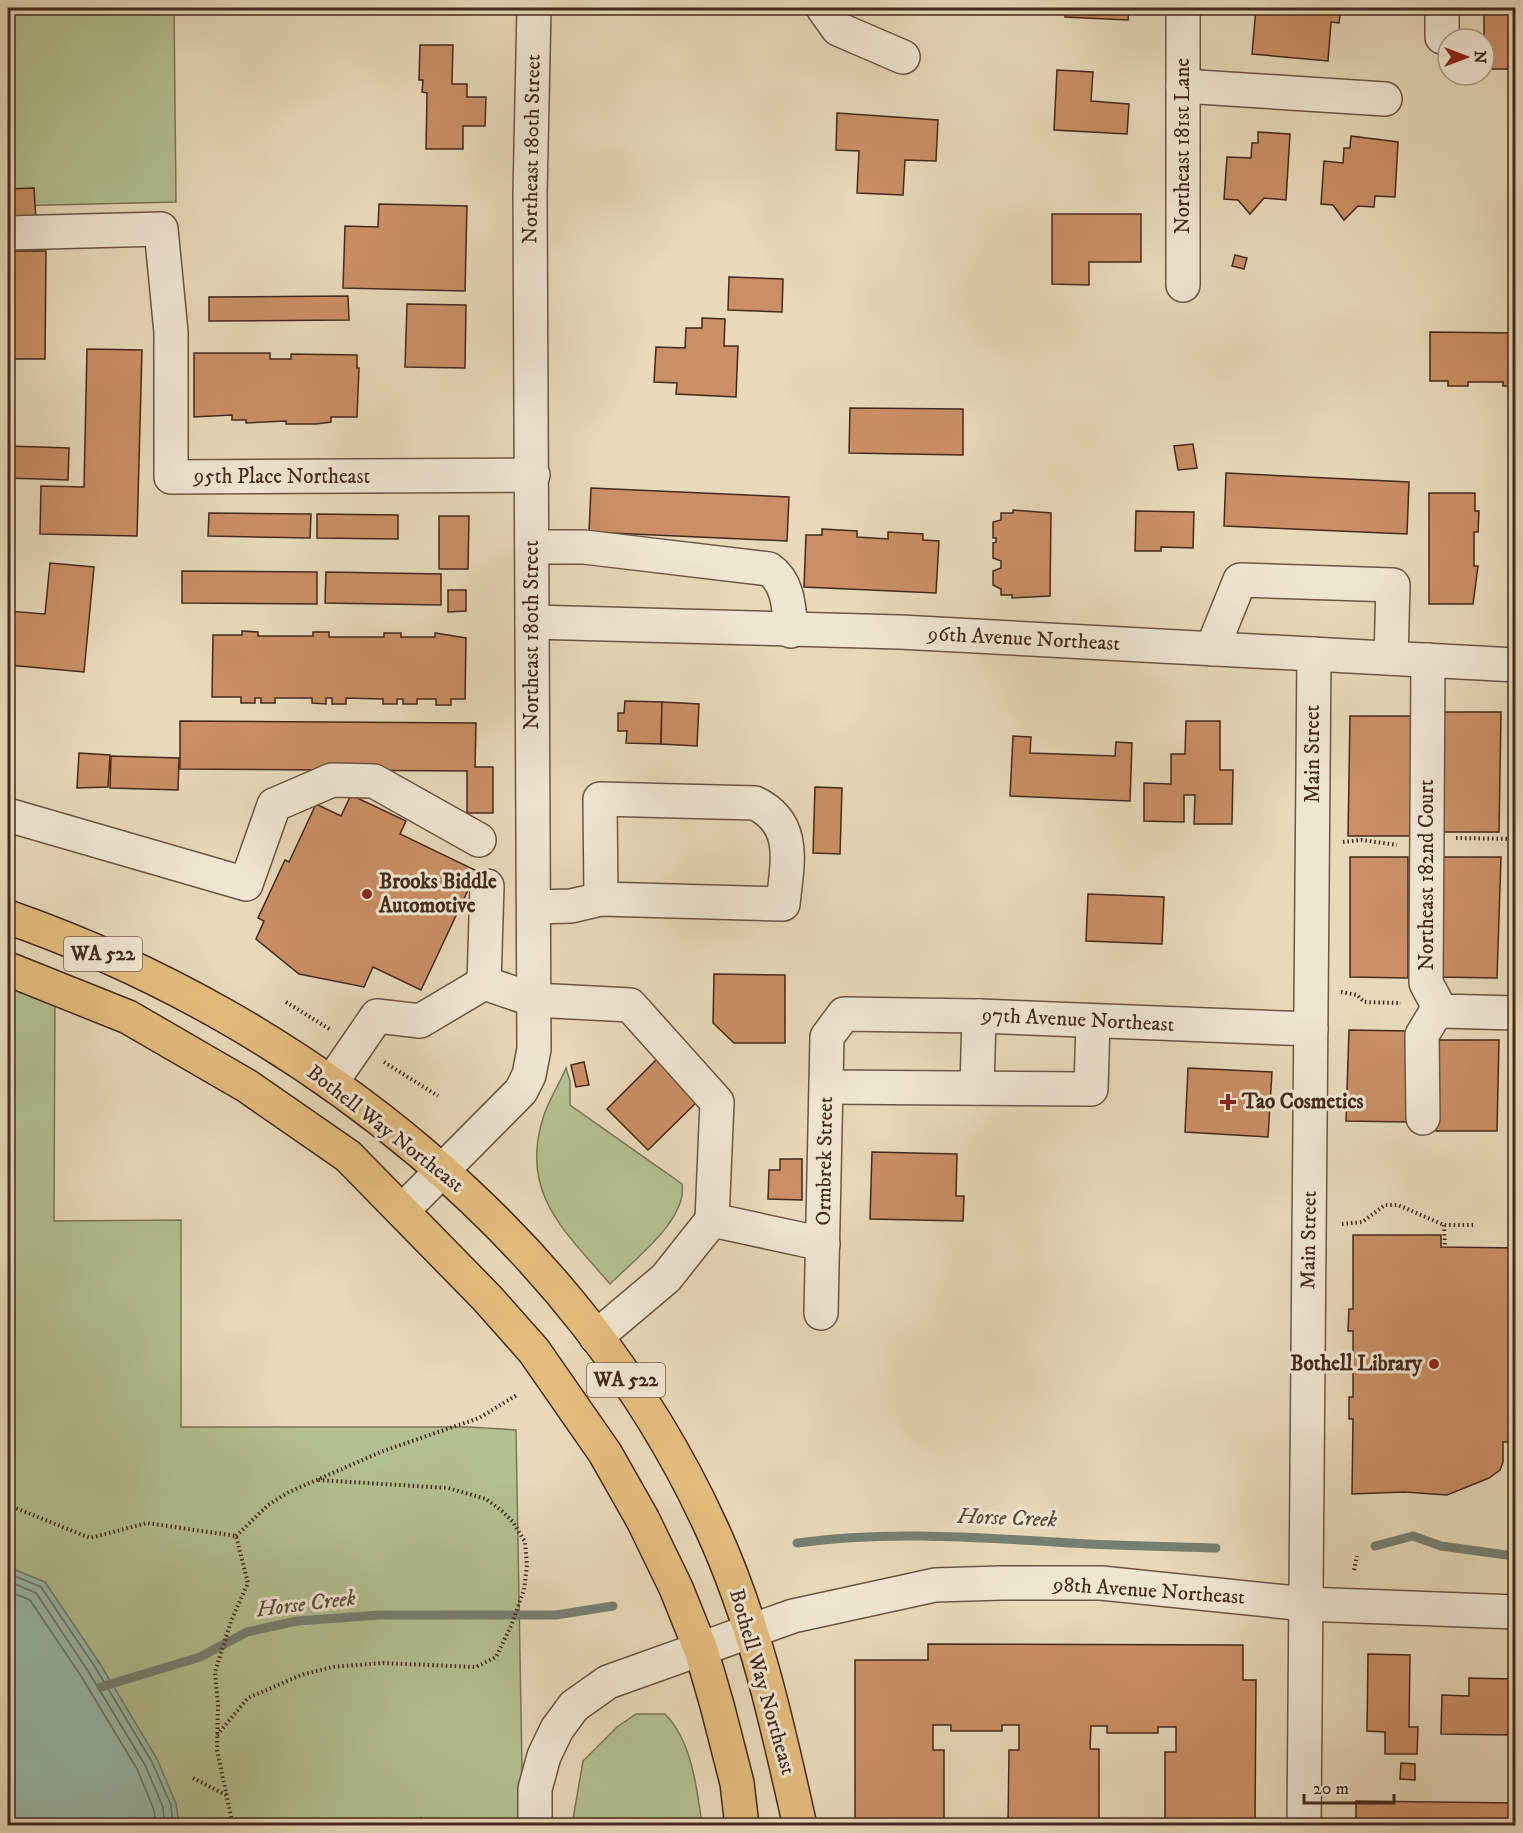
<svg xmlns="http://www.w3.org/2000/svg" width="1523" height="1833" viewBox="0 0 1523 1833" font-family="'IM FELL DW Pica',serif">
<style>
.green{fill:#b3c091;stroke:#7c7557;stroke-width:1.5}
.water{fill:#97baab;stroke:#768072;stroke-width:1.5}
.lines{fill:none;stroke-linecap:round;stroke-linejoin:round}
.shore{stroke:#6e7264;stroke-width:1.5}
.stream{stroke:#768072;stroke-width:9}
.building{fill:#ca8f64;stroke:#452a1d;stroke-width:1.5}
.minor-casing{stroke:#6e5644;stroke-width:36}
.major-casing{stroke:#452a1d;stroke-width:36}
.path{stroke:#452a1d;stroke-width:4;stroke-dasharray:1.5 3;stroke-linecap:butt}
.minor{stroke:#efe6d2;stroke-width:33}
.major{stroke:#e4bc7c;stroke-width:33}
.poi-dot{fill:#8f2418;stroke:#efe6d2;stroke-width:2}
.labels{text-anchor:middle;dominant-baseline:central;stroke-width:6;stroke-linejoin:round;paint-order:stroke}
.shield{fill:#efe6d2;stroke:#786253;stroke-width:1.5}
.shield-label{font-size:20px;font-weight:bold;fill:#452a1d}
.street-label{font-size:21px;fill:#452a1d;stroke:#efe6d2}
.poi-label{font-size:21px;font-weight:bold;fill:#452a1d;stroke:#efe6d2;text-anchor:start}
.water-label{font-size:22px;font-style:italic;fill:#5a4e40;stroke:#efe6d2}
</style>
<rect width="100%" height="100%" fill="#e7d9b9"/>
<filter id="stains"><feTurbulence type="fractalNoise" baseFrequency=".00333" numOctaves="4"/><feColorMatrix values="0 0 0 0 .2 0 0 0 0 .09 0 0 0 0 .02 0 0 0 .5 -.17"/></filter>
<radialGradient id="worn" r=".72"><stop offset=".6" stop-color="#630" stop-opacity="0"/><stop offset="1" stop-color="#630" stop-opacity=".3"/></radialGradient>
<g class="green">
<polygon points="8,8 174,8 176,202 8,206"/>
<polygon points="8,969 55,988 54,1221 181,1220 181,1427 470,1427 516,1430 523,1825 179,1825 176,1804 157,1759 100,1664 45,1582 8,1567"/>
<path d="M566,1068L570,1081V1105L682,1184C688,1219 634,1260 610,1284C566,1232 519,1194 543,1118C548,1101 559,1085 566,1068Z"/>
<path d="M636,1714H665C692,1741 697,1789 702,1825H572L583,1761L617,1727Z"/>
</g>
<polygon class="water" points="8,1567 45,1582 100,1664 157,1759 176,1804 179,1825 8,1825"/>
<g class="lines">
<g class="shore">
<polyline points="8,1573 41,1587 95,1667 152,1762 171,1805 173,1826"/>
<polyline points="8,1581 36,1593 88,1671 145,1765 163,1807 165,1826"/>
<polyline points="8,1591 30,1600 81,1676 137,1769 154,1810 156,1826"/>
</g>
<g class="stream">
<path d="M797,1543C883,1531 970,1537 1056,1542C1109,1546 1162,1546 1216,1548"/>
<polyline points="1375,1546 1413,1536 1441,1546 1514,1556"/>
<polyline points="101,1687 200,1657 247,1632 297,1621 380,1615 556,1615 613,1606"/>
</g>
</g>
<g class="building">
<polygon points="1066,8 1129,8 1128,20 1065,17"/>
<polygon points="1256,8 1300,12 1300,8 1341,8 1339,23 1331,22 1328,61 1252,54"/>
<rect x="1484" y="10" width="32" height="59"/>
<polygon points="420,45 453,45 452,84 467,84 467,97 486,97 485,126 463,126 463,149 426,149 427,93 422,92 423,80 419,80"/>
<polygon points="1057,70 1093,72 1091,101 1129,104 1127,134 1054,130"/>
<polygon points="837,113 938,120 936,161 905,160 903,195 857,193 859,151 836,150"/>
<polygon points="1258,132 1290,134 1286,200 1264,198 1250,214 1238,200 1224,199 1227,157 1251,158 1252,143 1258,143"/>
<polygon points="1351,136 1398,142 1395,197 1375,196 1374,207 1358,206 1344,220 1333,205 1321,204 1324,161 1343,163 1344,148 1350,148"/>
<polygon points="34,188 36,221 8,222 8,189"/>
<polygon points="379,204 467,206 465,291 343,288 345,226 378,227"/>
<polygon points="1052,214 1141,214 1141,262 1089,262 1089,285 1052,284"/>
<polygon points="8,251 46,251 45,359 8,359"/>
<polygon points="1235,255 1247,258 1244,269 1232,266"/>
<polygon points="729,277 783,279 782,312 728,310"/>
<polygon points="348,296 349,320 209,321 209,297"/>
<polygon points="407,304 466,305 465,368 405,367"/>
<polygon points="702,318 725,319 724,346 738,346 736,397 676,394 677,383 654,382 656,347 685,348 686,328 702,328"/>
<polygon points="1430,332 1516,333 1516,386 1503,386 1503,382 1468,382 1468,386 1448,386 1448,381 1430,381"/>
<polygon points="87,349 142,350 137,536 40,534 41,486 84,487"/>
<polygon points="194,353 270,353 270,359 291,359 291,354 357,355 357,368 359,368 357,417 331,417 331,422 316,424 286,424 286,421 246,423 246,420 232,420 232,415 194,417"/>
<polygon points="850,408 963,409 963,455 849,453"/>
<polygon points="1193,444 1197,468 1178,470 1174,446"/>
<polygon points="8,446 69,448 68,480 8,478"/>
<polygon points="1226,473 1409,482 1407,534 1224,526"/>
<polygon points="591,488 789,497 787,541 589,532"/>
<polygon points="1429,493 1475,493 1475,511 1479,511 1478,532 1474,532 1474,566 1478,566 1473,604 1429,604"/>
<polygon points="1013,510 1051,513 1050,596 1012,598 1012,595 1001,595 1001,589 993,585 993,571 1001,568 1001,561 993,558 993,543 996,542 996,538 993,538 993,522 1001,520 1001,513 1013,513"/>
<polygon points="1136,511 1194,512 1193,548 1161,547 1161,551 1135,551"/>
<polygon points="209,513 311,514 310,538 208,536"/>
<polygon points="317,514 398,515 398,539 317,538"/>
<polygon points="439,516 469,516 468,569 439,569"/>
<polygon points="822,529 857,531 857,537 888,539 888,532 923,534 923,540 939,541 936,593 804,587 806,535 822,535"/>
<polygon points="50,563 94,567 84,672 8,665 8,611 45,614"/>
<polygon points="182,571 317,572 317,604 182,603"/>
<polygon points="326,572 441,574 441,605 325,603"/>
<polygon points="448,590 466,590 466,611 448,612"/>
<polygon points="242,631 258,632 258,636 313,636 313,632 329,632 329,637 384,637 384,633 401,633 401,637 435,637 435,633 466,638 465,699 451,699 451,705 436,705 436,699 417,699 417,704 403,704 403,699 397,699 397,704 383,704 383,699 346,698 346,704 332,704 332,698 326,698 326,704 312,703 312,698 275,698 275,703 261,703 261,698 255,698 255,703 241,703 241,697 212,697 213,635 242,635"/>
<polygon points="625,701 662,702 661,744 626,743 627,731 618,731 618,713 624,713"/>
<polygon points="662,702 699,704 697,746 661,744"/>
<polygon points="1439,712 1501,712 1499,832 1438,832"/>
<polygon points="1350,716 1411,716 1411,836 1348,836"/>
<polygon points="180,721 476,723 475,767 493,767 493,813 467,813 467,771 180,769"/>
<polygon points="1186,721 1220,721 1220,770 1233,770 1232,824 1194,824 1195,795 1184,795 1184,822 1144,821 1144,783 1171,784 1171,754 1185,754"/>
<polygon points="1013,736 1031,737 1030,753 1115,756 1116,742 1132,743 1130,801 1010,796"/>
<polygon points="79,753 110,755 108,787 77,788"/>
<polygon points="111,756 179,758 178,790 110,788"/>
<polygon points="815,787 842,788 840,854 813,853"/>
<polygon points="351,795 406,821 400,834 477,871 421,990 373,967 364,987 299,974 256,939 264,921 258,918 285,860 289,862 316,804 341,816"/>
<polygon points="1350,857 1408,857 1408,978 1350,977"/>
<polygon points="1437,857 1501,857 1497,978 1437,977"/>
<polygon points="1088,894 1164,897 1162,944 1086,941"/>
<polygon points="714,974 785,975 785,1043 734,1043 713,1023"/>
<polygon points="1349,1030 1409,1031 1408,1122 1346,1121"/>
<polygon points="1437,1040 1499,1040 1497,1131 1436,1131"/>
<polygon points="664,1052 705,1094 648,1150 607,1109"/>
<polygon points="584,1062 589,1085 576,1087 571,1065"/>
<polygon points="1188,1068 1272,1072 1268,1137 1185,1132"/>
<polygon points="872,1152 957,1154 956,1196 964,1196 963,1221 870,1219"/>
<polygon points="780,1159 802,1159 802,1200 768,1199 769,1170 780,1170"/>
<polygon points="1353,1235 1441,1235 1441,1247 1516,1248 1516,1442 1503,1442 1503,1462 1500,1470 1489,1478 1447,1495 1404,1492 1352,1494 1353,1419 1349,1419 1349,1397 1353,1397 1353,1331 1348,1331 1349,1309 1353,1309"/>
<polygon points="928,1644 1243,1645 1243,1680 1256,1680 1255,1826 1165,1826 1165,1752 1176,1752 1176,1727 1158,1727 1158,1733 1107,1733 1107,1726 1091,1726 1090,1749 1099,1749 1099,1826 1008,1826 1009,1750 1019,1750 1019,1725 1002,1725 1002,1731 951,1731 951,1725 933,1725 933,1750 944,1750 944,1826 855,1826 855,1660 928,1660"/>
<polygon points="1368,1654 1410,1655 1409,1727 1418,1727 1417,1754 1385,1754 1385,1732 1367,1731"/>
<polygon points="1469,1678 1512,1679 1511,1735 1441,1734 1442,1695 1469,1696"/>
<polygon points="1401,1763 1415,1764 1415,1780 1400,1779"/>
<polygon points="1356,1801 1516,1803 1516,1826 1356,1826"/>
</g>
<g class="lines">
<g class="minor-casing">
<g id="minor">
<polyline points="823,8 838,29 903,57"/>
<polyline points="1183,8 1183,285"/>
<polyline points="1442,37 1442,8"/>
<polyline points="1183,86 1385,99"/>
<polyline points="8,233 161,229 171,332 171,477 533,475"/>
<path d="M532,547H584L769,569C789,583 789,609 791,631"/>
<polyline points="532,622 900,632 1516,665"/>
<polyline points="1212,649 1240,580 1393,585 1391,658"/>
<polyline points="1428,660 1426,983 1441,1011 1516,1013"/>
<polyline points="8,815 246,884 274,805 332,780 374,781 479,840"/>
<path d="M534,907L571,906L601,899L783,904C787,863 798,824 755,803L600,799L601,899"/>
<polyline points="484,983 487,886"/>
<polyline points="331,1083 377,1016 420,1021 484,983 534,1000 630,1005 717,1102 712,1220"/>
<polyline points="827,1087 1091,1089 1093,1022"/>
<polyline points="977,1088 979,1016"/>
<polyline points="1423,1118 1422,1035 1439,1007"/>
<polyline points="402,1211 521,1091 529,1075 534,1049 530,194 534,8"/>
<polyline points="821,1313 827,1037 844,1014 979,1016 1311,1029"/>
<polyline points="596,1337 666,1278 712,1220 823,1244"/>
<polyline points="535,1826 535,1789 544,1756 557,1729 574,1706 608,1682 793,1616 935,1585 1002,1583 1101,1583 1306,1604 1516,1612"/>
<polyline points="1304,1826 1314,654"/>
</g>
</g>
<g class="major-casing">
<g id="major">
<path d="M8,917C303,1020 579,1238 711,1527C755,1622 777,1723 800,1826"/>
<polyline points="8,969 128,1017 247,1086 348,1156 487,1298 534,1351 605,1453 643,1520 676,1588 701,1650 717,1705 737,1783 742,1826"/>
</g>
</g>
<g class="path">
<polyline points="1456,838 1516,839"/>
<polyline points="1343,842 1362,840 1397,845"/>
<polyline points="1341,992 1357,995 1364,1002 1401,1003"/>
<polyline points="286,1002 331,1030"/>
<polyline points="384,1062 438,1096"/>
<polyline points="1342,1224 1362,1222 1385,1205 1398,1205 1444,1225 1476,1225"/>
<polyline points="1444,1225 1445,1247"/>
<polyline points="8,1505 90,1538 147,1523 236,1536 248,1583 231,1621 215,1672 218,1705 217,1750 233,1826"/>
<polyline points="236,1536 268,1505 289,1492 383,1451 479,1418 517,1395"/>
<polyline points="1354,1570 1357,1556"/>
<polyline points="217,1735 248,1698 301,1675 332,1667 383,1663 476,1667 496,1657 511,1626 524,1590 527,1565 525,1542 513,1522 502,1511 486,1499 448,1488 318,1480"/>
<polyline points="193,1778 226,1795"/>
<polyline points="394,1826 421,1819 455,1826"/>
</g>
<use href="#minor" class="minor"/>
<use href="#major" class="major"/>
</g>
<g class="poi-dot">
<circle cx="367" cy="894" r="6"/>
<path d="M1225 1093h6v6h6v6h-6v6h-6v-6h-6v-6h6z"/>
<circle cx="1434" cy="1364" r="6"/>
</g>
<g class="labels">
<g class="shield">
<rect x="64" y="937" width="78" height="34" rx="4.5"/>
<rect x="587" y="1363" width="78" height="34" rx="4.5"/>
</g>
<g class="shield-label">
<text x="103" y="954">WA 522</text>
<text x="626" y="1380">WA 522</text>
</g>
<g class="street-label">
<text transform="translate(1183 146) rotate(-90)">Northeast 181st Lane</text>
<text transform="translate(532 149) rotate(-89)">Northeast 180th Street</text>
<text x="282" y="477">95th Place Northeast</text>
<text transform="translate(532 635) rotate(-90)">Northeast 180th Street</text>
<text transform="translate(1024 639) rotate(3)">96th Avenue Northeast</text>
<text transform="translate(1313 754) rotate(-90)">Main Street</text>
<text transform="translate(1427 875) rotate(-90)">Northeast 182nd Court</text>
<text transform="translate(1078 1020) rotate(3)">97th Avenue Northeast</text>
<text transform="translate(385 1129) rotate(38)">Bothell Way Northeast</text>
<text transform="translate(825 1161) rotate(-89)">Ormbrek Street</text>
<text transform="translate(1309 1240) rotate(-89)">Main Street</text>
<text transform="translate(1149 1591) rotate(4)">98th Avenue Northeast</text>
<text transform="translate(762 1682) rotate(74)">Bothell Way Northeast</text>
</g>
<g class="poi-label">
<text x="379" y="882">Brooks Biddle<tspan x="379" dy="24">Automotive</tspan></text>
<text x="1242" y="1102">Tao Cosmetics</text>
<text x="1422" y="1364" text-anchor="end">Bothell Library</text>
</g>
<g class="water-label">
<text transform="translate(1007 1518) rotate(2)">Horse Creek</text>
<text transform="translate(306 1604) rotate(-7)">Horse Creek</text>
</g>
</g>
<rect width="1523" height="1833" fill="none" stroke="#e7d9b9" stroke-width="30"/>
<rect x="9" y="9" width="1505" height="1815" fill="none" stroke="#452a1d" stroke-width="3"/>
<rect x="15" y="15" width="1493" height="1803" fill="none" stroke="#452a1d" stroke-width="1.5"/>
<g transform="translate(1466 57) rotate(90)"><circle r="28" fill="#efe6d2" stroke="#ab9b8a" stroke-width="1.5"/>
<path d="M0-4.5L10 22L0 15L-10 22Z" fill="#8f2418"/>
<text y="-9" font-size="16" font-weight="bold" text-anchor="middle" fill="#452a1d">N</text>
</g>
<path d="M1304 1794v9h90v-9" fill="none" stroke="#452a1d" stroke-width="3"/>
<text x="1313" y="1794" font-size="18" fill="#452a1d" stroke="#efe6d2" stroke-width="4.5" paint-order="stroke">20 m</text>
<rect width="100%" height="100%" filter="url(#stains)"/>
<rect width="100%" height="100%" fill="url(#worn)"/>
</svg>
